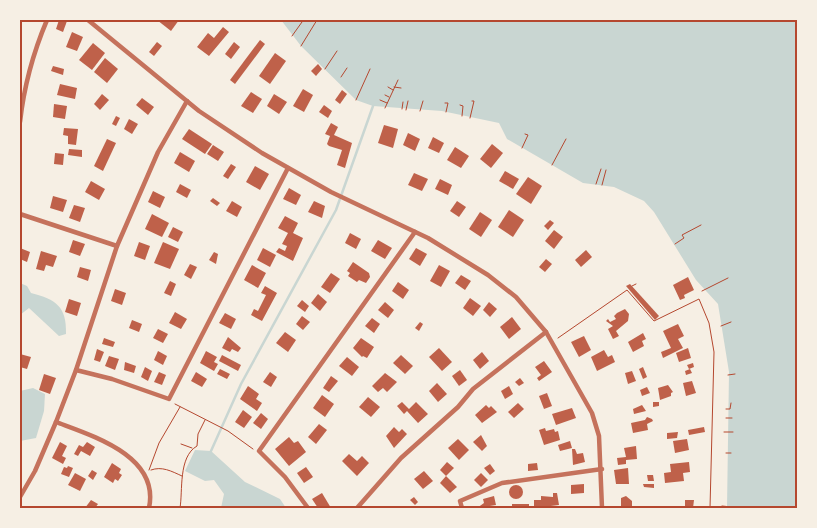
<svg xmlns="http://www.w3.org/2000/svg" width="817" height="528" viewBox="0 0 817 528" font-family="Overpass,sans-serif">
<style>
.water{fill:#c9d6d2}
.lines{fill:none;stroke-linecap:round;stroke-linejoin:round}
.stream{stroke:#c9d6d2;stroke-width:2.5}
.building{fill:#bf614a}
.path{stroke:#b5482f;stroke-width:1}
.minor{stroke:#c5725c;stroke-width:4.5}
.neatline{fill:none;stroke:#b5482f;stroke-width:2}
</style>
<rect width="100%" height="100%" fill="#f6efe4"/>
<g class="water">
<polygon points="281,20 797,20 797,508 727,508 729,372 718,304 696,280 654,212 644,201 614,187 583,183 507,139 499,123 442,111 373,106 356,100 301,46"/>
<path d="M20,283L27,286L31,293C56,299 67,307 66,334L59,336L29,308L20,315Z"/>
<polygon points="33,388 45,394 44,411 36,438 20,441 20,391"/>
<polygon points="195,450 211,451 245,482 280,499 286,508 221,508 224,494 214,480 205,481 185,471"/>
</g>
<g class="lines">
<polyline class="stream" points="211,451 241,384 336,210 373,106"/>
</g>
<g class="building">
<polygon points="59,20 67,21 63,32 56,29"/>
<polygon points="157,20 179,20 171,31"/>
<polygon points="223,27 229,32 209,56 197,47 208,33 214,38"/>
<polygon points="72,32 83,37 77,51 66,47"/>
<polygon points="260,40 265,44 235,84 230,80"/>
<polygon points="157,42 162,46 154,56 149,52"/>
<polygon points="234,42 240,47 231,59 225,54"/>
<polygon points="93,43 105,53 92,70 79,60"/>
<polygon points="275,53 286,61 270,84 259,76"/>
<polygon points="105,58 118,69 107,83 94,72"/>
<polygon points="318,64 322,69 316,76 311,71"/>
<polygon points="53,66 64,69 63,75 51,71"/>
<polygon points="60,84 77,88 75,99 57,95"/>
<polygon points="303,89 313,95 304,112 293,106"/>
<polygon points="342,90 347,94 340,104 335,100"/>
<polygon points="251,92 262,99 253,113 241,106"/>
<polygon points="102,94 109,100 100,110 94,104"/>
<polygon points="274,94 287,102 279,114 267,106"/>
<polygon points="142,98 154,107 148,115 136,105"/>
<polygon points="54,104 67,106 65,119 53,117"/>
<polygon points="324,105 332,111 328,118 319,112"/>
<polygon points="116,116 120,118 116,126 112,124"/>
<polygon points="129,119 138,124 132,134 124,129"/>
<polygon points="331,123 338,127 334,135 352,143 345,168 337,165 342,150 329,146 327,144 330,136 325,134"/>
<polygon points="384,125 398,129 393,148 378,143"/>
<polygon points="64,128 78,129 76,145 68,144 68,136 63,135"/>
<polygon points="189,129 212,144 205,154 182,139"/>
<polygon points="408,133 420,139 415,151 403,145"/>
<polygon points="433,137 444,143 439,153 428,148"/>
<polygon points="107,139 116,143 103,171 94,166"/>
<polygon points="492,144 503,153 491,168 480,159"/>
<polygon points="213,145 224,152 218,161 207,154"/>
<polygon points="455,147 469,156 461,168 447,160"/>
<polygon points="69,149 82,150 82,157 68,155"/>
<polygon points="180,152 195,161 189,172 174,163"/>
<polygon points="55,153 64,154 63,165 54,164"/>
<polygon points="231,164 236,167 228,179 223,176"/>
<polygon points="255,166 269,174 260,190 246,182"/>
<polygon points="505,171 519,179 513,189 499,181"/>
<polygon points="414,173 428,179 422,191 408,185"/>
<polygon points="528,177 542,186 531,204 516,194"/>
<polygon points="440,179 452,185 448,195 435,189"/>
<polygon points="91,181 105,189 99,200 85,192"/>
<polygon points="180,184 191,190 187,198 176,192"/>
<polygon points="289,188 301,195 296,205 283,199"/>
<polygon points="153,191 165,197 160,208 148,202"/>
<polygon points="53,196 67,200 63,212 50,208"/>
<polygon points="213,198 220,203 217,206 210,201"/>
<polygon points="232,201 242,207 237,217 226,211"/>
<polygon points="314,201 325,206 322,218 308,212"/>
<polygon points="457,201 466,207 459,217 450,211"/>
<polygon points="74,205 85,208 80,222 69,218"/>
<polygon points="509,210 524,220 513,237 498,227"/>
<polygon points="480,212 492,220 481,237 469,229"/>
<polygon points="152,214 169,223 162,237 145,229"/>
<polygon points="285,216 298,223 293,233 303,238 293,261 276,252 279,248 285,251 287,246 282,244 288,233 278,228"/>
<polygon points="550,220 554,223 548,230 544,226"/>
<polygon points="173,227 183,232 178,242 168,237"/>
<polygon points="554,230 563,237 554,249 545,241"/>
<polygon points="350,233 361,239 356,249 345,243"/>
<polygon points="73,240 85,244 80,256 69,252"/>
<polygon points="378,240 392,248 385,259 371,251"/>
<polygon points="139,242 150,246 145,260 134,256"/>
<polygon points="163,242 179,249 170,269 154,263"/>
<polygon points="20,248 30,252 27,262 20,259"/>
<polygon points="263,248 276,255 270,267 257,260"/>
<polygon points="416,248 427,254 420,266 409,259"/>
<polygon points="586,250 592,257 581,267 575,260"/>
<polygon points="41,251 57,256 53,267 46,265 44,271 36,269"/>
<polygon points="214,252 218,254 216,264 209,260"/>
<polygon points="546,259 552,264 545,272 539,267"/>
<polygon points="353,262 369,273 370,277 366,283 359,280 357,282 348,276 350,273 347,271"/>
<polygon points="190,264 197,267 191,279 184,275"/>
<polygon points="252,265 266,273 258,288 244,280"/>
<polygon points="439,265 450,271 441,287 430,281"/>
<polygon points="80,267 91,270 88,281 77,277"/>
<polygon points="331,273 340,279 330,293 321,287"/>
<polygon points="461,275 471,281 465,290 455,283"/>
<polygon points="688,277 694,290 684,295 685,298 680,300 673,285"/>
<polygon points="170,281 176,284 171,296 164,293"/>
<polygon points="398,282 409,290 403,299 392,291"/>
<polygon points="630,284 659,316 655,320 626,286"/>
<polygon points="265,286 277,293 262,321 251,315 254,309 258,311 266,295 261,293"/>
<polygon points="115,289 126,293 122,305 111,301"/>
<polygon points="318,294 327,302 320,311 311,303"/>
<polygon points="470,298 481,306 473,316 463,308"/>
<polygon points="69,299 81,303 77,316 65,312"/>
<polygon points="302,300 309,306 305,312 297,306"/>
<polygon points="385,302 394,310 388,318 378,310"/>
<polygon points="489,302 497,309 490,317 483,310"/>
<polygon points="625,309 629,314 628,321 616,331 619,336 613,339 608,329 613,326 606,321 608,319 610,322 616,319 614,316 617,313"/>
<polygon points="175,312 187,319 181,329 169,323"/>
<polygon points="225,313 236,319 231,329 219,323"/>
<polygon points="302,316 310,322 303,330 296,324"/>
<polygon points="512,317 521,329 509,339 500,327"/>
<polygon points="372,318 380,324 374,333 365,326"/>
<polygon points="132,320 142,324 139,332 129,328"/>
<polygon points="420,322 423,324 419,331 415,328"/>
<polygon points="678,324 684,336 678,339 683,348 663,358 661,352 671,348 663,331"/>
<polygon points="158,329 168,334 163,343 153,338"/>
<polygon points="285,332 296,340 288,352 276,343"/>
<polygon points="643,333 646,339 642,341 644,346 633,352 628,342"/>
<polygon points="584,336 591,350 579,357 571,342"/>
<polygon points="228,337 241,348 238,352 232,349 230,352 222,348"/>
<polygon points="104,338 115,342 113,347 102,344"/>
<polygon points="361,338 374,347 367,358 363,356 362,357 353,348"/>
<polygon points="439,348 452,362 442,371 429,357"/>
<polygon points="688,348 691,358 679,362 676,353"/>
<polygon points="97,349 104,352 100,362 94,360"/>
<polygon points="604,350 608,357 612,355 615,362 597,371 591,357"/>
<polygon points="158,351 167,356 163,365 154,360"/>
<polygon points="206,351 217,357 214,362 218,364 214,371 200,363"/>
<polygon points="482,352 489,361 480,369 473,360"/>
<polygon points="20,354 31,357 27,369 20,367"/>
<polygon points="222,355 241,365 238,371 219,361"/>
<polygon points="401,355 413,366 405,374 393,363"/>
<polygon points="109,356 119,359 115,370 105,366"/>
<polygon points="347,357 359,367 352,376 339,366"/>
<polygon points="544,361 552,372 539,381 537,378 541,375 535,367"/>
<polygon points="125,362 136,366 134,373 124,370"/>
<polygon points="693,363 694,367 689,369 687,365"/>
<polygon points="145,367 152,371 148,381 141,377"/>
<polygon points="643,367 647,377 643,379 639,369"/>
<polygon points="220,369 230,374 227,379 217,374"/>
<polygon points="690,369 692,373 686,375 685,371"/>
<polygon points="460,370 467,380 459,386 452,376"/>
<polygon points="632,371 636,381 628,384 625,373"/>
<polygon points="159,372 166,375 162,385 154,382"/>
<polygon points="196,372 207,379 202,387 191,381"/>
<polygon points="270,372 277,377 271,387 263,382"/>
<polygon points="385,373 397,382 387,392 383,388 378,392 372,386"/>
<polygon points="44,374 56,378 50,394 39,390"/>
<polygon points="331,376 338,381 329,392 323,388"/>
<polygon points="520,378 524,383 519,386 515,382"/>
<polygon points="692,381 696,393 686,396 683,383"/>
<polygon points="437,383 447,394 438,402 429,391"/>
<polygon points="668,385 673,392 671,393 671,396 660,400 658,388"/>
<polygon points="248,386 259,394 256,399 262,403 257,411 240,399"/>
<polygon points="509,386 513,394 505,399 501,391"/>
<polygon points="647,387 650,393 642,396 640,390"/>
<polygon points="547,393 552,406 544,409 539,396"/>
<polygon points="322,395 334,404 325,417 313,408"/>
<polygon points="368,397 380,407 371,417 359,407"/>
<polygon points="402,402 409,409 416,402 428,414 418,423 407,411 404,414 397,406"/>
<polygon points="653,402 659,402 659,406 653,407"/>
<polygon points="518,403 524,409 514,418 508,412"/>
<polygon points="486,405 489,408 491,406 497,412 482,423 475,415"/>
<polygon points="642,405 646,411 634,414 633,409"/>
<polygon points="572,408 576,418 556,425 552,414"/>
<polygon points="243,410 252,417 244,428 235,422"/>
<polygon points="261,413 268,419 261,429 253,423"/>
<polygon points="647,417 652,419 653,421 647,424 648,430 633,433 631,423 645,420"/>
<polygon points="319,424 327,430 316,444 308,437"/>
<polygon points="394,427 399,432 402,429 407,434 394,448 386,436"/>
<polygon points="704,427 705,432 689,435 688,430"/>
<polygon points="545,428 546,431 554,429 555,432 558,431 560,440 544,445 539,430"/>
<polygon points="678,432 677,438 667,439 667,433"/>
<polygon points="481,435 487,446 482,451 473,442"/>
<polygon points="289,437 294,443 298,441 306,452 289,466 275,449"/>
<polygon points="458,439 469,450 459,460 448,448"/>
<polygon points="687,439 689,450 675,453 673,441"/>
<polygon points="570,441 572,448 560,451 558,445"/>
<polygon points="60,442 67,446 62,456 66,458 63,464 52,458"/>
<polygon points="87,442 95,447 90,456 81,451 78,456 74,454 79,445 83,447"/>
<polygon points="636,446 637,459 626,460 626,464 618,465 617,458 626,457 624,448"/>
<polygon points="572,449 575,449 577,454 583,453 585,462 573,465"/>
<polygon points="349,454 357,461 362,456 369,463 357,476 342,461"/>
<polygon points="447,462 454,468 446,476 440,470"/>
<polygon points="689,462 690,472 683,473 684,481 665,483 664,473 671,472 670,464"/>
<polygon points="112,463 121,469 119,473 122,475 118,481 115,479 113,483 104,477"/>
<polygon points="537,463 538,470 528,471 528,464"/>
<polygon points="490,464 495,471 490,475 484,468"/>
<polygon points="68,466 73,468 69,477 61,474 64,467 67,468"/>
<polygon points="306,467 313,477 304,483 297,473"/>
<polygon points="628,468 629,484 616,484 614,470"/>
<polygon points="92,470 97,473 93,480 88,476"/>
<polygon points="424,471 433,481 423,489 414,479"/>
<polygon points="75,473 86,479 80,491 68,485"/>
<polygon points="481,473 488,480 481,487 474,480"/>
<polygon points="647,475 653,475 654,481 648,481"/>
<polygon points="446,476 457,487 450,493 440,483"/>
<polygon points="584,484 584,493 571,494 571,485"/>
<polygon points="643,484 654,484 654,488 644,487"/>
<circle cx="516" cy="492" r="7"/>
<polygon points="322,493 331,508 318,508 312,499"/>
<polygon points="553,493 557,493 559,505 534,508 534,500 541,500 541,496 553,497"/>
<polygon points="494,496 496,505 477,508 484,503 483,499"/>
<polygon points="626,496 632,501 632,508 621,508 621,498"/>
<polygon points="414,497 418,502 415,505 410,500"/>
<polygon points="91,500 98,504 95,508 85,508"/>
<polygon points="685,500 694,500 693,508 685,508"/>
<rect x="512" y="504" width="17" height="4"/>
</g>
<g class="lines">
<g class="path">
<polyline points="292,36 302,22"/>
<polyline points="301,46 317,20"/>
<polyline points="325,69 337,51"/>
<polyline points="341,77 347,68"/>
<polyline points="388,87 393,90"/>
<polyline points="394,87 401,88"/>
<polyline points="385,95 389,97"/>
<polyline points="356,100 370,69"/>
<polyline points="380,100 387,103"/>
<polyline points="445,103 448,103 446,112"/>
<polyline points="460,105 463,106 462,116"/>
<polyline points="385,108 398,80"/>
<polyline points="402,109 403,102"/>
<polyline points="406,110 408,101"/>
<polyline points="420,111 423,101"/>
<polyline points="470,118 474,101 472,101"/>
<polyline points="522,148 528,135 525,134"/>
<polyline points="552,165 566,139"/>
<polyline points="596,184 601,169"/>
<polyline points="602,185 606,170"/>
<polyline points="675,244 684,238 682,235 701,225"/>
<polyline points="632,286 636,284"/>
<polyline points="702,291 728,278"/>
<polyline points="721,326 731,322"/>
<polyline points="558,338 627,290 654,321 699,299 709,323 714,352 710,508"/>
<polyline points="728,375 735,374"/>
<polyline points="175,404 228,431 253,449"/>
<polyline points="726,409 730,409 731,403"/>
<polyline points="726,418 732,418"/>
<polyline points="724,432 733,432"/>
<polyline points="181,444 192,448"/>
<polyline points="726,453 731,453"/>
<polyline points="149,470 159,443 180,407"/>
<path d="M151,470C162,466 171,471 182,476"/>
<polyline points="722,506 731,507"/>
<path d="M180,508C183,491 178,457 197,446L198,434L205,420"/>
</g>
<g class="minor">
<polyline points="88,20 199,111 262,153 331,192 428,238 488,275 516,297 546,332 592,413 599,436 602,508"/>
<path d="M20,122C24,86 33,53 47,20"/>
<polyline points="20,214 117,246"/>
<polyline points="76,370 112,379 169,399 288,168"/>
<path d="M56,422C93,436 160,456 149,508"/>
<polyline points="20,497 35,471 56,422 76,370 117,246 158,152 187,101"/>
<polyline points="308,508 285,477 259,451 415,232"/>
<polyline points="357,508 401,458 458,407 473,389 546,332"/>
<polyline points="462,508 460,501 502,483 602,469"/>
</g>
</g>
<rect width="817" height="528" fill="none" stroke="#f6efe4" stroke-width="42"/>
<rect x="21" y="21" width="775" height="486" class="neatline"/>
</svg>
